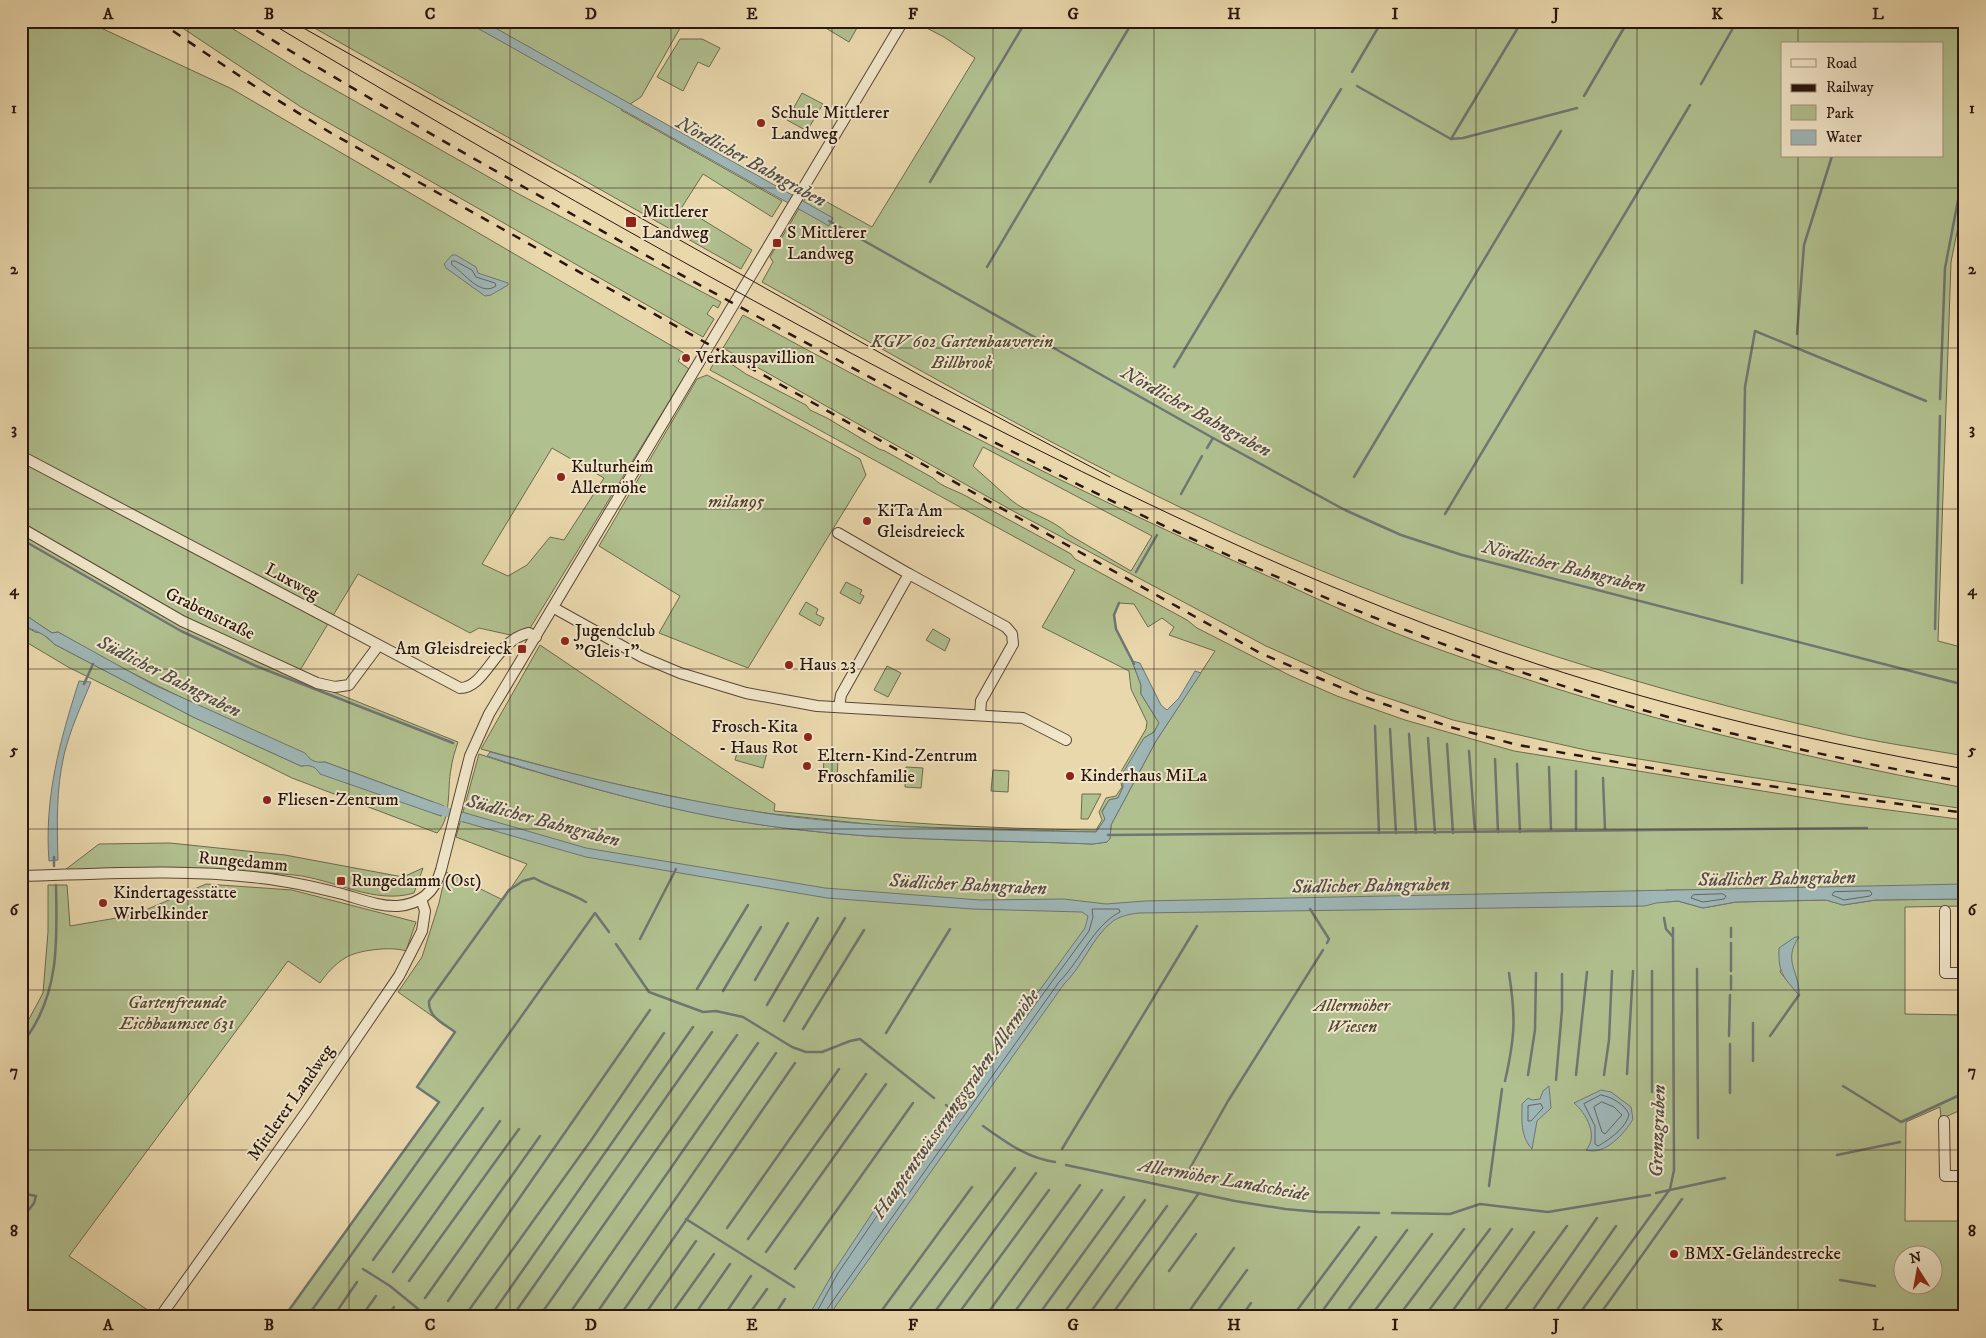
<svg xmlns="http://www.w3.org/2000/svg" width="1986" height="1338" viewBox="0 0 1986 1338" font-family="'IM FELL DW Pica',serif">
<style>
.green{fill:#b1c08f;stroke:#6d6a4e;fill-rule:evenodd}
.water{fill:#9eb6b6;stroke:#6f7673}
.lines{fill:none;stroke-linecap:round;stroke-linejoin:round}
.shore{stroke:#646662;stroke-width:1}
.stream{stroke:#6f7673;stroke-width:2.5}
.canal{stroke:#9eb6b6;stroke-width:9}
.minor-casing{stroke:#594636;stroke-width:12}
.minor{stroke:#f1e6ca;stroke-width:10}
.tram{stroke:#29150e;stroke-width:1}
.rail{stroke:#29150e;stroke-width:2.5;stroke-dasharray:9 9;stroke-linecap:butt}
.grid{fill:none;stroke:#29150e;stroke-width:1;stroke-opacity:0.55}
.poi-dot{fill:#8f2418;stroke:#f1e6ca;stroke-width:2}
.labels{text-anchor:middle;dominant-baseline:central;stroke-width:4;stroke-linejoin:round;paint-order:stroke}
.poi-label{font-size:18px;fill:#29150e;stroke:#f1e6ca;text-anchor:start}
.park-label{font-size:18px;font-style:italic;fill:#524835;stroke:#f1e6ca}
.street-label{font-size:18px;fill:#29150e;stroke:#f1e6ca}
.water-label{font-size:19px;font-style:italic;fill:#524d49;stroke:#f1e6ca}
.neatline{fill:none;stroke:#29150e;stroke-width:2}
.grid-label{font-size:16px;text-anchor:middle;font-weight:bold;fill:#29150e}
</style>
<rect width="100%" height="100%" fill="#ead8ad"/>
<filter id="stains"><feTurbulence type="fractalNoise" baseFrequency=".004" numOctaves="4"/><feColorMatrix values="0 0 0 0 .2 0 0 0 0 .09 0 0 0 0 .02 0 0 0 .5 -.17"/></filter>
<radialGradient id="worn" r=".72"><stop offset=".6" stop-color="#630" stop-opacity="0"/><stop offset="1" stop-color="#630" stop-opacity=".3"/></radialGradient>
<g class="green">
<path d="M21,21H86L232,89L684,353L678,361L689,369L524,638L479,628L470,633L358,574L296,677L458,742C455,751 452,760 451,769C447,788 452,818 437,833L292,778L68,667L21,639V624L35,632L42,633L54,644L193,717L301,766L309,765L441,816L444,806L325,762L317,763C231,719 141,682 58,632L52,633L21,612ZM552,448L604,478L564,540L550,537L527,565L508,576L482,564Z"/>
<polygon points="172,21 220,21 300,70 515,192 721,302 718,308 713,305 707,314 714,319 703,337 301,107"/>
<polygon points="302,21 684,21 641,97 621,110 782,201 772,217 703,174 682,207 752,250 741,269"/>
<polygon points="814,21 861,21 849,42"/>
<path d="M913,21H1965V192L1951,262L1938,641L1965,648V756C1920,748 1874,742 1830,731C1645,689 1464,632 1289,557C1107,479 935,378 762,282L773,262L770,257L809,192L872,227L975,58L944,37ZM1782,44H1942V156H1782Z"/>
<polygon points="680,39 702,39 720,48 709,67 698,62 683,91 657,77"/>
<polygon points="802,93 823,104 807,131 787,120"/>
<path d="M743,315C909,406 1078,492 1252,569C1306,593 1360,620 1416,641C1594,707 1778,753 1965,788V809L1743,776L1590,751L1453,720L1364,690L1266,646L1013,511L723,348ZM983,447L1152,536L1131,571L1068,534C1052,518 1028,514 1011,500C998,489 986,477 973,466Z"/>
<path d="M718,355L746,374L806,405L810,410L827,418L879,449L885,451L933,478C942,487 955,490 966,496C1001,516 1036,534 1071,554L1075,559L1187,620L1197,628L1291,676L1337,696L1405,720L1514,751L1843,804L1965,820V890H1666L1665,902L1678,901L1703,908L1736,902L1826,900L1843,905L1876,900L1965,899V906L1905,907V1014L1965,1015V1108L1941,1119L1940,1107L1906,1122L1905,1221H1965V1317H284L439,1102L417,1087L455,1032L398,992L422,957L439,903L446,872L503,900L527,864L456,837L479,754C498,760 517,767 537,772C619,797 706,818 791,829C890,841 994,840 1093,844L1107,842L1110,839L1111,825L1156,741L1215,651L1169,635L1174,627L1162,618L1148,627L1134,604L1119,603L1114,615L1116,629L1132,661L1141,685V694L1159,723L1154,732L1144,738L1123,774V787L1118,798L1109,800L1102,811L1105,819L1096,832L886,826L773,814L717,806L588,778L481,749L540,645L775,804L774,811C881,822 988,829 1096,830L1102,820L1099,812L1106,798L1116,796L1122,787L1119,775L1146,729L1147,722L1131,689L1129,671L1042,627L1075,570L710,370ZM1792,946L1791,962L1799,995L1780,972ZM1904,1256H1934V1286H1904Z"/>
<polygon points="707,375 860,459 866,475 748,668 659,633 680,596 599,546 697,379"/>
<polygon points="846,582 862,590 860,594 864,596 860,604 840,593"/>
<polygon points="806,602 818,609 816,614 824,618 820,626 799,614"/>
<polygon points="933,629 950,639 945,651 926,640"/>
<polygon points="887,666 901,673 888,697 874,690"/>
<polygon points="740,743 767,752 763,768 735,760"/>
<polygon points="824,757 838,758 837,781 823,780"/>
<polygon points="906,767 923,768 921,788 905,787"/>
<polygon points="993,770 1009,771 1008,792 991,791"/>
<polygon points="1082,794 1101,794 1088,819 1081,819"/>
<path d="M170,843L285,855L403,877L423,868L414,893C374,905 334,879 294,875C218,868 142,869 65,870L99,844Z"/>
<path d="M206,884L292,890L416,922L406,951C392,946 357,950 345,958C334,965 327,973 320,983L288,961L69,1256L152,1313L149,1317H33L27,1313L21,1317V1034L43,993L48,932V885H67L70,926L134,915Z"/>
</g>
<g class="water">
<polygon points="465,21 483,21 833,218 829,226"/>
<polygon points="452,255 456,255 476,267 478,273 508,283 508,285 491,295 485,296 446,268 444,264"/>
<path d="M21,612L52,633L58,632L152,684L305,753C311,761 315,763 325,762L444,806L441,816L320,774C315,766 311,765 301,766L193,717L54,644C45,633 34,631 21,624Z"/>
<path d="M1132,661L1140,663L1161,705L1167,710L1179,698L1195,671L1201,673L1156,741L1111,825L1110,839L1107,842L1093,844C993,840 891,841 792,829C689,817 586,788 487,756L490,752C583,777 676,800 771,814C879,829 988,830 1096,832L1105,819L1102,812L1109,800L1118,798L1123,787L1122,774L1144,738L1154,732L1159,723L1141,694V685Z"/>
<path d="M79,681L91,682C81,706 70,730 64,755C56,790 57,825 58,860L49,861C44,798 60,740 79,681Z"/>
<path d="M462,812L586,848L825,888L980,900L1064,899L1106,904L1145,901L1965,884V899L1876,900L1843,905L1826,900L1736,902L1703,908L1678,901L1656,903L1645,906L1139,913C1131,914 1120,916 1113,921C1092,937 1083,966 1064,984L828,1317H808L834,1271L875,1209L900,1184L954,1111L964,1090L971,1084L1085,928L1088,916L1082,912L972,909L827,898L586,857L460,821Z"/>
<path d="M1795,937H1799C1782,961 1800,972 1799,995C1783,977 1778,972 1779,948Z"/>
<path d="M1549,1086L1551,1108L1537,1121L1532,1149C1520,1136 1522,1120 1522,1104L1528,1098L1532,1100L1540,1099L1543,1091Z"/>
<path d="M1601,1090L1611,1092L1631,1107L1633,1119C1625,1133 1605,1156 1586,1150C1599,1136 1586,1113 1574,1103Z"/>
</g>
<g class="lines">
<g class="shore">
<path d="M452,261H455L472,270L476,277L495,283L496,286C480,297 465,273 452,265Z"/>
<polygon points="1870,891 1872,894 1870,896 1844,900 1832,895 1834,892"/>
<polygon points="1723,894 1726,896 1724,899 1703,902 1691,898 1693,895"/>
<path d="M1601,1095C1612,1097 1624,1104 1629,1114C1627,1127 1609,1140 1598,1146L1595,1144V1126L1584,1104Z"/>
<polygon points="1602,1102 1614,1107 1622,1115 1605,1134 1602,1132 1594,1107"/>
<polygon points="1541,1104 1543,1108 1531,1121 1528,1121 1528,1106"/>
<path d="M814,1317L838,1273L879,1213L904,1187L958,1114L968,1093L975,1087L1089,931L1093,917L1092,909H1119L1120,912C1093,926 1081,960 1059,982L825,1312L824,1317"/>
</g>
<g class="stream">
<polyline points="1352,72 1382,21"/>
<polyline points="1701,84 1737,21"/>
<polyline points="1357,86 1451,139 1463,138 1577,108"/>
<polyline points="1584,96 1628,21"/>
<polyline points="1451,139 1522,21"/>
<polyline points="930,182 1026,21"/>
<polyline points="829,221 1213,438 1345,510 1401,535 1462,555 1965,685"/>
<polyline points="987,267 1133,21"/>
<polyline points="1797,334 1804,245 1832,156"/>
<polyline points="1174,367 1341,89"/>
<polyline points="1940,399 1945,268 1965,164"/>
<polyline points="1207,448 1213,438"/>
<polyline points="1354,477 1561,131"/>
<polyline points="1181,494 1202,456"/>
<polyline points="1445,514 1690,105"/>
<polyline points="21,539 181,631 256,666 453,743"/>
<polyline points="1136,572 1157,535"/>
<polyline points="1742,583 1745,387 1755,331 1926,401"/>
<polyline points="1119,603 1114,615 1116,629 1134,664"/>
<polyline points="1935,629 1940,416"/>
<polyline points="84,684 93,664"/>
<polyline points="1375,726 1379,833"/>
<polyline points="1390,729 1396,833"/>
<polyline points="1409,734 1416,833"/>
<polyline points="1428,738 1435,833"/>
<polyline points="1447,744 1453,833"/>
<polyline points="1469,751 1475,832"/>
<polyline points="1495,759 1498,832"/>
<polyline points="1517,764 1520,832"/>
<polyline points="1549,767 1551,831"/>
<polyline points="1576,771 1576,831"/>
<polyline points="1603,778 1605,830"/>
<polyline points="1108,835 1867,828"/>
<polyline points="54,857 54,866"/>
<polyline points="1310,909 1329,939 1327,943"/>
<polyline points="1731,928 1731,937"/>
<polyline points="1673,935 1673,928"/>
<polyline points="640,939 676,869"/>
<polyline points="616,944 649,992 703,1012 716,1011 743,1017 792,1047 806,1052 822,1052 850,1041 860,1039 934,1098"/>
<polyline points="1697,969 1698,1138"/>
<polyline points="1731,971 1731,943"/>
<polyline points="755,980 788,923"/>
<polyline points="697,989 748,905"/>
<polyline points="1731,989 1731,976"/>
<polyline points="723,991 761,927"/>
<polyline points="767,1005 818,918"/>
<polyline points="784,1021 845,918"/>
<polyline points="803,1029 864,930"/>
<polyline points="886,1033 950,929"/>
<polyline points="1729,1036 1730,995"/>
<polyline points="1770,1036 1799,995"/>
<path d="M27,1037C60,991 57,938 56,885"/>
<polyline points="1730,1044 1730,1093"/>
<polyline points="1753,1061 1753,1023"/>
<polyline points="1627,1074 1633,971"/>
<polyline points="1528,1075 1535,1030 1536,973"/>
<polyline points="1576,1075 1587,972"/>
<polyline points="1604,1075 1609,1040 1612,971"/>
<polyline points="1556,1080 1562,1010 1562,974"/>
<path d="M1505,1081C1515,1037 1516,1018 1509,973"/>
<polyline points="1843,1086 1901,1122 1962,1094"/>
<polyline points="1652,1092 1652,971"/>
<polyline points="946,1105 956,1112"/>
<path d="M983,1126C1006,1142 1026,1158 1055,1162"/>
<polyline points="1062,1149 1197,926"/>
<polyline points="1837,1155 1900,1142"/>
<polyline points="1066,1165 1235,1201 1285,1209 1318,1212 1379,1213"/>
<polyline points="1189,1177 1190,1168 1228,1101 1323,950"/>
<polyline points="1489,1186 1502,1089"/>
<polyline points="21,1193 36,1196 34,1203 21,1220"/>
<polyline points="1656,1193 1725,1178"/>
<polyline points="1392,1213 1450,1214 1480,1204 1548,1212 1650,1195"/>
<polyline points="686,1219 794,1287"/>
<polyline points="727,1228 839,1069"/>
<polyline points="748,1239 866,1074"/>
<polyline points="766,1252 886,1084"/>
<polyline points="373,1260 483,1108"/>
<polyline points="363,1269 390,1286 428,1317"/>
<polyline points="795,1269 913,1103"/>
<polyline points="1169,1271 1196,1234"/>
<polyline points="393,1272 500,1121"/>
<polyline points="1840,1280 1875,1286"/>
<polyline points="409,1281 519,1129"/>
<polyline points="425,1298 540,1136"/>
<polyline points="448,1301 650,1010"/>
<path d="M284,1317L439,1102L417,1087L455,1032C443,1023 428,1017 429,1001L509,890L523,881L534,878C552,888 569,892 586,902"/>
<polyline points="307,1317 595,913 609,932"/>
<polyline points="333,1317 357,1282"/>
<polyline points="361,1317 376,1296"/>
<polyline points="387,1317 394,1307"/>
<polyline points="464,1317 592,1139 664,1033"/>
<polyline points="490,1317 693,1027"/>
<polyline points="512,1317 712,1032"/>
<polyline points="539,1317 737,1035"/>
<polyline points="567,1317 758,1043"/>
<polyline points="594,1317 776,1053"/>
<polyline points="619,1317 795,1063"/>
<polyline points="643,1317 696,1241"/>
<polyline points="669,1317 714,1254"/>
<polyline points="693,1317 730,1264"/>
<polyline points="723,1317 751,1276"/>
<polyline points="747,1317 767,1289"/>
<polyline points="773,1317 785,1299"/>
<polyline points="877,1317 972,1187"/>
<polyline points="904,1317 1015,1168"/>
<polyline points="931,1317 1036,1173"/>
<polyline points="956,1317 1049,1190"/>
<polyline points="985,1317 1080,1185"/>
<polyline points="1011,1317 1102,1190"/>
<polyline points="1037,1317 1124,1197"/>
<polyline points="1061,1317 1145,1200"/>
<polyline points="1087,1317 1167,1206"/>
<polyline points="1110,1317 1199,1193"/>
<polyline points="1185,1317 1234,1248"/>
<polyline points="1213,1317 1247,1270"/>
<polyline points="1241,1317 1251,1303"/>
<polyline points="1292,1317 1359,1227"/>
<polyline points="1318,1317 1376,1237"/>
<polyline points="1343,1317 1407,1230"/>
<polyline points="1370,1317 1432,1234"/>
<polyline points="1398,1317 1464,1229"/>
<polyline points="1424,1317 1490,1229"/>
<polyline points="1448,1317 1512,1229"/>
<polyline points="1473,1317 1534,1232"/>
<polyline points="1500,1317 1567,1226"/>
<polyline points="1528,1317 1597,1218"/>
<polyline points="1552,1317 1616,1226"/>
<polyline points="1577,1317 1670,1189 1674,1170 1673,937 1666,929 1664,918"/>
<polyline points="1598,1317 1682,1199"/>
<polyline points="1955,1317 1963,1313"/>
</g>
<polyline class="canal" points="433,807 461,817"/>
<g class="minor-casing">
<g id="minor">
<path d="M21,456L460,688C486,688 495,640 529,633L536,637"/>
<polyline points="21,528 182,621 317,683 335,687 349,685 378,646"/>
<polyline points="838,533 909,574 841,695 839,707"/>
<polyline points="909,574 1006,627 1012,634 1013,644 981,701 980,715"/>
<polyline points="554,608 642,657 680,673 746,693 817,706 1023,718 1066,740"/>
<path d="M21,876C99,874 183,868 261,878C288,881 315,887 342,894C360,899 380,907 398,906C421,904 435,891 441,870L470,756L489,714L903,21"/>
<polyline points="1945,911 1945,973 1965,973"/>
<polyline points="1944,1121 1945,1176 1965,1176"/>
<polyline points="160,1317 307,1111 399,976 422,931 425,911 421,899"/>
</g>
</g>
<use href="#minor" class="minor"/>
<g class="tram">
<path d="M267,21C501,161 737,296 979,420C1160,512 1344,600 1537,664C1676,710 1821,743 1965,769"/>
<polyline points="291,21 923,377 1110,477"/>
</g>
<g class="rail">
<polyline points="158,21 253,85 331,133 1260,653 1361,696 1450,727 1518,745 1697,776 1965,813"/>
<path d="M241,21C428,135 619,242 812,346C1043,471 1281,591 1530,675C1671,723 1819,756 1965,782"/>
</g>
</g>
<path class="grid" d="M188,21V1317M349,21V1317M510,21V1317M671,21V1317M832,21V1317M993,21V1317M1154,21V1317M1315,21V1317M1476,21V1317M1637,21V1317M1798,21V44M1798,156V1317M21,188H1965M21,348H1965M21,509H1965M21,669H1965M21,829H1965M21,990H1965M21,1150H1965"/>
<g class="poi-dot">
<circle cx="761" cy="123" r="5"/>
<rect x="625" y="216" width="12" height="12" rx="2.5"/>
<rect x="772" y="238" width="10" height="10" rx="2.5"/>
<circle cx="686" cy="358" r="5"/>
<circle cx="561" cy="477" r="5"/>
<circle cx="867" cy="521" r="5"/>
<circle cx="565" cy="641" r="5"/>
<rect x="517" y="644" width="10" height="10" rx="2.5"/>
<circle cx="789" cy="665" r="5"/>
<circle cx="808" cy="737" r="5"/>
<circle cx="807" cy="766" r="5"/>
<circle cx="1070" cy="776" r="5"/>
<circle cx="267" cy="800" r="5"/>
<rect x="336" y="876" width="10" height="10" rx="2.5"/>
<circle cx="103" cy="903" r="5"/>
<circle cx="1674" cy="1254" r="5"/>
</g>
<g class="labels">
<g class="poi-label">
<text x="771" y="113">Schule Mittlerer<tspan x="771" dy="21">Landweg</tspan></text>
<text x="642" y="212">Mittlerer<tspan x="642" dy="21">Landweg</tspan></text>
<text x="787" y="233">S Mittlerer<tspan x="787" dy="21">Landweg</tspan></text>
<text x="696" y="358">Verkauspavillion</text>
<text x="571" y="467">Kulturheim<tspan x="571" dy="21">Allermöhe</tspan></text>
<text x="877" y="511">KiTa Am<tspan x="877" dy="21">Gleisdreieck</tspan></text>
<text x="575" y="631">Jugendclub<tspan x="575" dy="21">"Gleis 1"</tspan></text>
<text x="512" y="649" text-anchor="end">Am Gleisdreieck</text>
<text x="799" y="665">Haus 23</text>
<text x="798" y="727" text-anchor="end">Frosch-Kita<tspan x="798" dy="21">- Haus Rot</tspan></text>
<text x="817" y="756">Eltern-Kind-Zentrum<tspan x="817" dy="21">Froschfamilie</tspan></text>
<text x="1080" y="776">Kinderhaus MiLa</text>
<text x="277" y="800">Fliesen-Zentrum</text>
<text x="351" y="881">Rungedamm (Ost)</text>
<text x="113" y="893">Kindertagesstätte<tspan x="113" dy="21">Wirbelkinder</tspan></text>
<text x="1684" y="1254">BMX-Geländestrecke</text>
</g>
<g class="park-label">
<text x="962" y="342">KGV 602 Gartenbauverein<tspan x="962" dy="21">Billbrook</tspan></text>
<text x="736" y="502">milan95</text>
<text x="177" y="1003">Gartenfreunde<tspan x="177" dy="21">Eichbaumsee 631</tspan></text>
<text x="1352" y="1006">Allermöher<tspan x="1352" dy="21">Wiesen</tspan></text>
</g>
<g class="street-label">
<text transform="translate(292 582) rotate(28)">Luxweg</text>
<text transform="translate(210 614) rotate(26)">Grabenstraße</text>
<text transform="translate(243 862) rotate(5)">Rungedamm</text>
<text transform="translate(291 1103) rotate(-55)">Mittlerer Landweg</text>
</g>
<g class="water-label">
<text transform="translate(751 162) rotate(29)">Nördlicher Bahngraben</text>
<text transform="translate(1196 412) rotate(29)">Nördlicher Bahngraben</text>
<text transform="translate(1564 567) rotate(14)">Nördlicher Bahngraben</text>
<text transform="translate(169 677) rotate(27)">Südlicher Bahngraben</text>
<text transform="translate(543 821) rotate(15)">Südlicher Bahngraben</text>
<text transform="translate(1777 879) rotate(-1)">Südlicher Bahngraben</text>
<text transform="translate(968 885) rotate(3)">Südlicher Bahngraben</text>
<text transform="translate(1371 886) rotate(-1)">Südlicher Bahngraben</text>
<text transform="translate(956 1104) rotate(-55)">Hauptentwässerungsgraben Allermöhe</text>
<text transform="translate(1658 1131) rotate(-88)">Grenzgraben</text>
<text transform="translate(1224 1180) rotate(10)">Allermöher Landscheide</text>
</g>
</g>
<rect width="1986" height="1338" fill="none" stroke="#ead8ad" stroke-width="55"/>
<rect x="1781" y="42" width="162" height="115" fill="#f1e6ca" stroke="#a1927f"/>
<rect x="1791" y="59" width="25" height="8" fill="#f1e6ca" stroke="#a1927f"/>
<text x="1826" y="68" font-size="15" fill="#29150e">Road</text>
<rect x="1791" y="84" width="25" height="8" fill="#29150e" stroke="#a1927f"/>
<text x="1826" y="92" font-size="15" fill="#29150e">Railway</text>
<rect x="1791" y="105" width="25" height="15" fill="#b1c08f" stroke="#a1927f"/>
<text x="1826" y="118" font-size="15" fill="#29150e">Park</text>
<rect x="1791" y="130" width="25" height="15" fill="#9eb6b6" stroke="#a1927f"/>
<text x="1826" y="142" font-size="15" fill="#29150e">Water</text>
<g transform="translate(1918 1270) rotate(349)"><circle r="24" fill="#f1e6ca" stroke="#a1927f"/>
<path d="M0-4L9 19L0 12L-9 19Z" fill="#8f2418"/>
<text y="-8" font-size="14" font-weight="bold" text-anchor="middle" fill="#29150e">N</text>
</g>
<rect x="28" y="28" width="1930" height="1282" class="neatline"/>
<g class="grid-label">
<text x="108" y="19">A</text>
<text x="269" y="19">B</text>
<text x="430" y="19">C</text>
<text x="591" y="19">D</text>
<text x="752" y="19">E</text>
<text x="913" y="19">F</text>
<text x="1073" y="19">G</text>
<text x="1234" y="19">H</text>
<text x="1395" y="19">I</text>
<text x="1556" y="19">J</text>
<text x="1717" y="19">K</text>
<text x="1878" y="19">L</text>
<text x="14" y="113">1</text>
<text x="1972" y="113">1</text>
<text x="14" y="274">2</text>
<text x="1972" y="274">2</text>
<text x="14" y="434">3</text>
<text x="1972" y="434">3</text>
<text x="14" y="595">4</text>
<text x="1972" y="595">4</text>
<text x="14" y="755">5</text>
<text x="1972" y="755">5</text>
<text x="14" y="915">6</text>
<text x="1972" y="915">6</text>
<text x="14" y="1076">7</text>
<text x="1972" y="1076">7</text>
<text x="14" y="1236">8</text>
<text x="1972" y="1236">8</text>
<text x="108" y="1330">A</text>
<text x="269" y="1330">B</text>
<text x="430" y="1330">C</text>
<text x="591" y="1330">D</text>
<text x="752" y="1330">E</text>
<text x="913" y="1330">F</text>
<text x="1073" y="1330">G</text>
<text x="1234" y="1330">H</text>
<text x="1395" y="1330">I</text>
<text x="1556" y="1330">J</text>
<text x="1717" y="1330">K</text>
<text x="1878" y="1330">L</text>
</g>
<rect width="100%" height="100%" filter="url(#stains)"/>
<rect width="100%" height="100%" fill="url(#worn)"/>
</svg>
